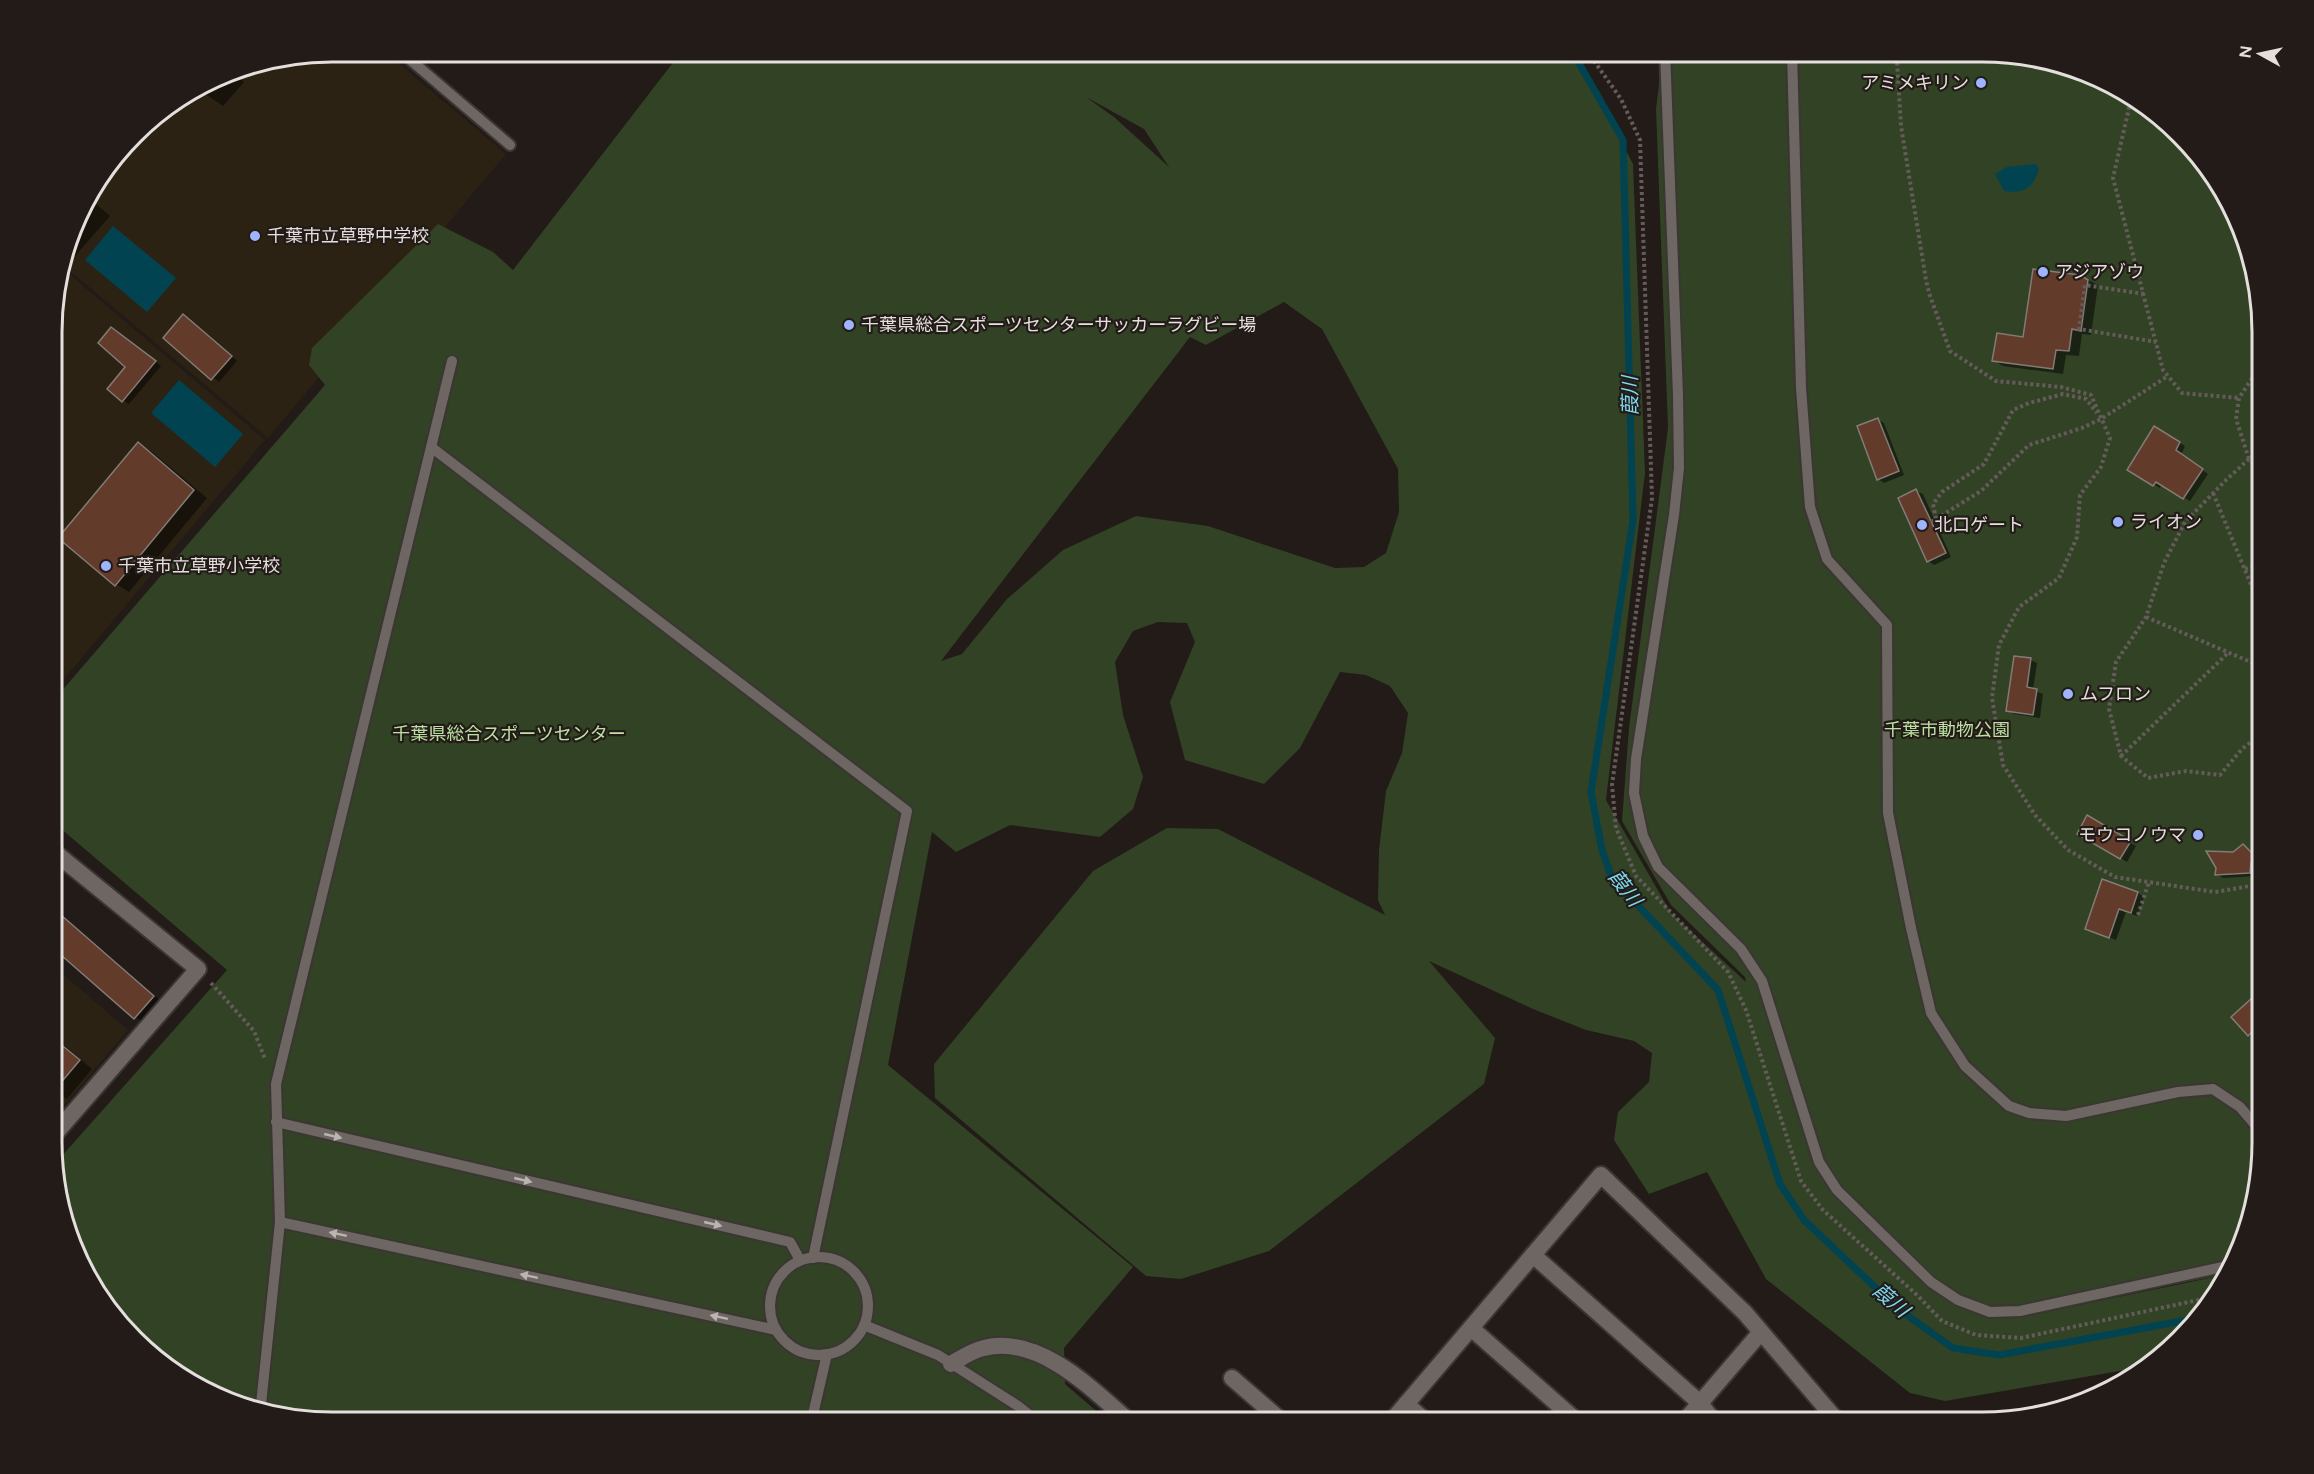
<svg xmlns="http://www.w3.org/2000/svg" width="2314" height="1474" viewBox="0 0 2314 1474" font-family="Figtree,'Noto Sans JP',sans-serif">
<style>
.education{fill:#2c2213}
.green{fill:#324224;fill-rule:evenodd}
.water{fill:#014350}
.shadow{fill:#0007}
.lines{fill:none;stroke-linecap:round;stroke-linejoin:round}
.stream{stroke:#014350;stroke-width:7}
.building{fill:#633b2a;stroke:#837b77;stroke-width:1.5}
.service-casing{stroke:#3b3634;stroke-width:14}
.minor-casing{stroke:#3b3634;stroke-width:20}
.path{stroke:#635c5a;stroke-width:4;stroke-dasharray:3 3;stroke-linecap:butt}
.service{stroke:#6e6662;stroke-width:10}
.minor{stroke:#6e6662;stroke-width:16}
.oneway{fill:#bbb5b2}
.poi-dot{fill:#9eb4fd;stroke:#221b18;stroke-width:2}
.labels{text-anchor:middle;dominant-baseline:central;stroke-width:4.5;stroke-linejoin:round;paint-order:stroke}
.poi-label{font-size:18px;fill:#e4dfdd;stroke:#221b18;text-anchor:start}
.park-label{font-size:18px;fill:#bce0a1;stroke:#221b18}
.water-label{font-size:20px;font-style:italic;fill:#7ed9ef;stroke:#221b18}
.rim{fill:none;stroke:#e4dfdd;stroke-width:3}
</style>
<rect width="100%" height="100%" fill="#221b18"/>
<g class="education">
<polygon points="332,51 384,51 506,154 268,438 63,265 80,207 146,121 225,72"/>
<polygon points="62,268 265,440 53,692 53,295"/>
<polygon points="53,966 128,1030 60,1110 53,1104"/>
</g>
<path class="green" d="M682,51H1574L1633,164L1645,473L1606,800L1671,913L1746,982L1745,977L1671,905L1622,821L1629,728L1668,428L1656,109L1663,51H1983L2072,66L2138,98L2226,192L2262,314V1160L2248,1232L2216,1298L2143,1367L1945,1401L1910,1393L1766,1279L1707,1172L1649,1194L1614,1140L1618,1112L1649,1082L1652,1053L1634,1041L1586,1030L1533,1009L1429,961L1495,1038L1484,1084L1269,1251L1181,1279L1146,1276L935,1098L934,1064L1093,871L1167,828L1218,829L1385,915L1378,900L1379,850L1386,791L1402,753L1408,713L1390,686L1366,675L1340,672L1300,748L1264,784L1185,760L1170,702L1195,642L1187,623L1158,622L1133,631L1115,662L1123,715L1143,777L1133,809L1100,837L1010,825L956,852L932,832L888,1065L1133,1267L1064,1348L1065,1384L1110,1423H331L259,1413L176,1376L98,1298L53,1179V1166L227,970L53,822V701L325,385L309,365L312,348L438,224L493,252L513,270ZM1086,97L1144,129L1169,167L1114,117ZM1284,302L1322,329L1398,469L1399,512L1386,553L1364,567L1335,568L1208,526L1136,516L1063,550L1007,599L962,654L941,661L1190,337L1206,345ZM2224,1275L2016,1318L1999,1317V1316Z"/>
<g class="water">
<path d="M2035,164L2039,168C2034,187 2025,194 2004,191L1995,174L2007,167Z"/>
<polygon points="113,226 176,278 147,312 85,260"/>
<polygon points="179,380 243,434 215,467 151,413"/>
</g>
<g class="shadow">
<polygon points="231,71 244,82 223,106 198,89 225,72"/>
<polygon points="150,119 126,147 146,121"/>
<polygon points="88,197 110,216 75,256 67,251 80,207"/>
<polygon points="2080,276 2098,285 2091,335 2082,334 2079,356 2066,355 2063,374 2003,366 1993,360 2024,339"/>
<polygon points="190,320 237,361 219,382 165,338"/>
<polygon points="118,332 161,366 129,404 123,400 128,367"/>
<polygon points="1878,420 1884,423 1904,475 1884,483 1878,479"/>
<polygon points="2155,428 2185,446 2181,455 2208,474 2190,501 2162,484 2160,488 2129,470"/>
<polygon points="139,444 152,452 207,498 129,592 116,584"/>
<polygon points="1916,491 1923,494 1951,557 1934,565 1928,561"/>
<polygon points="2031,660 2037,663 2033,690 2043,694 2040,718 2014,714 2008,710"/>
<polygon points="2088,818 2136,846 2127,862 2079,833"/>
<polygon points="2243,846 2260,860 2257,865 2256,876 2223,878 2217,874"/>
<polygon points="2138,893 2144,897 2137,916 2126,912 2116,940 2086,929"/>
<polygon points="53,910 63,916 163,1003 145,1023 135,1017"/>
<polygon points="2262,990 2262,1032 2256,1039 2249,1035 2233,1017"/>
<polygon points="53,1036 92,1069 67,1099 53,1092"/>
</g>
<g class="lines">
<polyline class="stream" points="1572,51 1623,140 1633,520 1591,792 1602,850 1612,878 1718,990 1780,1184 1804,1220 1897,1308 1953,1348 1999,1355 2193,1319"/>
</g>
<g class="building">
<polygon points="2033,269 2080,275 2088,280 2081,331 2072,329 2069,351 2056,350 2053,369 1992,361 1997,333 2023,337"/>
<polygon points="183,314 232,356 211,380 163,338"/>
<polygon points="111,327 156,361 122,402 107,389 125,367 98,343"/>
<polygon points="1878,418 1899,471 1877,480 1857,426"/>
<polygon points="2154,426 2180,442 2176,450 2203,469 2183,499 2156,482 2153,486 2127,470"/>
<polygon points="138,442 194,490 115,586 58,538"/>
<polygon points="1916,489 1946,553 1927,562 1898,498"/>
<polygon points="2014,656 2031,658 2027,687 2037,689 2033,715 2006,711"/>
<polygon points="2087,815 2131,841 2120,859 2077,834"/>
<polygon points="2243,844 2255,856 2251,862 2250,873 2215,875 2216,868 2206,851 2233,852"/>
<polygon points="2102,879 2138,892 2131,913 2119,909 2109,938 2085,929"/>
<polygon points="53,908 154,996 134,1019 53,948"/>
<polygon points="2262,989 2262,1022 2248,1036 2231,1017"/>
<polygon points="53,1038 80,1060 53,1092"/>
</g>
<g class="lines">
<g class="service-casing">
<g id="service">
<polyline points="400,51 510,145"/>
<polyline points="1665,51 1678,395 1679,468 1674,515 1636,759 1634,793 1643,836 1658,867 1741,949 1762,981 1819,1162 1837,1190 1931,1282 1958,1300 1990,1312 2020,1311 2232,1265"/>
<polyline points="1792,51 1801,388 1810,507 1827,559 1887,625 1888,813 1911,928 1931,1013 1965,1066 2009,1106 2029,1113 2066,1116 2178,1092 2213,1089 2240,1107 2262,1133"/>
<polyline points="431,447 907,811 813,1258"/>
<polyline points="276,1122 790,1242 800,1260"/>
<polyline points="280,1222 776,1330"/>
<circle cx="819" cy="1306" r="49"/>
<polyline points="864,1325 938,1355 1018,1406 1039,1423"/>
<polyline points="260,1414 280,1222 276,1084 452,361"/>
<polyline points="811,1423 827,1354"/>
</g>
</g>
<g class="minor-casing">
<g id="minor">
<polyline points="53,851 198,969 53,1136"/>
<polyline points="1533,1255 1700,1403 1715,1423"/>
<polyline points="1471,1328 1579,1423"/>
<path d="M951,1364C961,1358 973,1350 984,1348C1039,1334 1093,1390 1131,1423"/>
<polyline points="1232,1378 1284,1423"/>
<polyline points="1406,1404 1428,1423"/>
<polyline points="1390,1423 1601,1175 1745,1313 1838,1422"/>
<polyline points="1683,1423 1761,1332"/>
</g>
</g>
<g class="path">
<polyline points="1587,51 1621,99 1640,140 1652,498 1612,785 1616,828 1636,876 1728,972 1746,1010 1801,1181 1823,1210 1918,1296 1942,1321 1976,1335 2021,1338 2217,1296"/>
<polyline points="1900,51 1897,61 1901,126 1926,280 1929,293 1950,351 1996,381 2061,387 2091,395 2110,438 2101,467 2080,495 2077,537 2059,578 2019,607 1999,645 1992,698 2003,765 2035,815 2068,850 2115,877 2215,892 2262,884"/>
<polyline points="2132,95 2113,178 2163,370 2182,393 2239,398"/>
<polyline points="2144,294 2085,285 2079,329 2156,342"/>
<polyline points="2262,363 2239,398 2236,419 2249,459 2262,472"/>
<polyline points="2249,459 2226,480 2185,522 2164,563 2146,617 2116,662 2109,709 2121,756 2148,778 2186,771 2220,775 2242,749 2262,733"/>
<polyline points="2213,493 2262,611"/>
<polyline points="1936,519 1933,504 1942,492 1984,464 2013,410 2029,403 2063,394 2086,399 2097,413"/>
<polyline points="1931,522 1981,491 2029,445 2082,428 2101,419 2168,376"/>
<polyline points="2245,569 2262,563"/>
<polyline points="2146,617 2253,663"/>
<polyline points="2121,756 2228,653"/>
<polyline points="2138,915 2149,882"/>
<polyline points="211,983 254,1031 265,1059"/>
</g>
<use href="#service" class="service"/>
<use href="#minor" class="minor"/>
</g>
<defs><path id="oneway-solid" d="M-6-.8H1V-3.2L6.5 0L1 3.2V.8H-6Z" transform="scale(1.5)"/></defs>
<g class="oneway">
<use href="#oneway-solid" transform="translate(333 1136) rotate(13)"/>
<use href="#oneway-solid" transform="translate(523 1180) rotate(13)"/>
<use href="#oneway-solid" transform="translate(713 1224) rotate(13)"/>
<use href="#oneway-solid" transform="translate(338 1234) rotate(-168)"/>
<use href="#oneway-solid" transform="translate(529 1276) rotate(-168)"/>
<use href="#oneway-solid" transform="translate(719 1317) rotate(-168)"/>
</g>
<g class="poi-dot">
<circle cx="1981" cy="83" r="6"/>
<circle cx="255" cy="236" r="6"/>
<circle cx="2043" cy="272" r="6"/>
<circle cx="849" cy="325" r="6"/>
<circle cx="2118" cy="522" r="6"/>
<circle cx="1922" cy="525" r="6"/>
<circle cx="106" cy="566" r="6"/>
<circle cx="2068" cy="694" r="6"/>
<circle cx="2198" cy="835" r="6"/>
</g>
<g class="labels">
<g class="poi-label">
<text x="1969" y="83" text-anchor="end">アミメキリン</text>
<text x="267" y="236">千葉市立草野中学校</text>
<text x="2055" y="272">アジアゾウ</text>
<text x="861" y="325">千葉県総合スポーツセンターサッカーラグビー場</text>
<text x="2130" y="522">ライオン</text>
<text x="1934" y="525">北口ゲート</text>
<text x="118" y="566">千葉市立草野小学校</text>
<text x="2080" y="694">ムフロン</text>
<text x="2186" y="835" text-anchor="end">モウコノウマ</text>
</g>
<g class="park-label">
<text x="1947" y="730">千葉市動物公園</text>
<text x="509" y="734">千葉県総合スポーツセンター</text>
</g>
<g class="water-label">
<text transform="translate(1630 396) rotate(-91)">葭川</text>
<text transform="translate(1625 888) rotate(52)">葭川</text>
<text transform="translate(1891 1300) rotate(41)">葭川</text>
</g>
</g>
<path d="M0 0H2314V1474H0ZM332 62H1982A270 270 0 0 1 2252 332V1142A270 270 0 0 1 1982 1412H332A270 270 0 0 1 62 1142V332A270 270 0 0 1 332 62Z" fill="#221b18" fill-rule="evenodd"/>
<path class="rim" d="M332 62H1982A270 270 0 0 1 2252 332V1142A270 270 0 0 1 1982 1412H332A270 270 0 0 1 62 1142V332A270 270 0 0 1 332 62Z"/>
<g transform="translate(2260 54) rotate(278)" stroke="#221b18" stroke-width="4.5" paint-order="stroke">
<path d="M0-4.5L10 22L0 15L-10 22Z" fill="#e4dfdd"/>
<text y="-9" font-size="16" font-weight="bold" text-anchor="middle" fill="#e4dfdd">N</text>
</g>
</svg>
